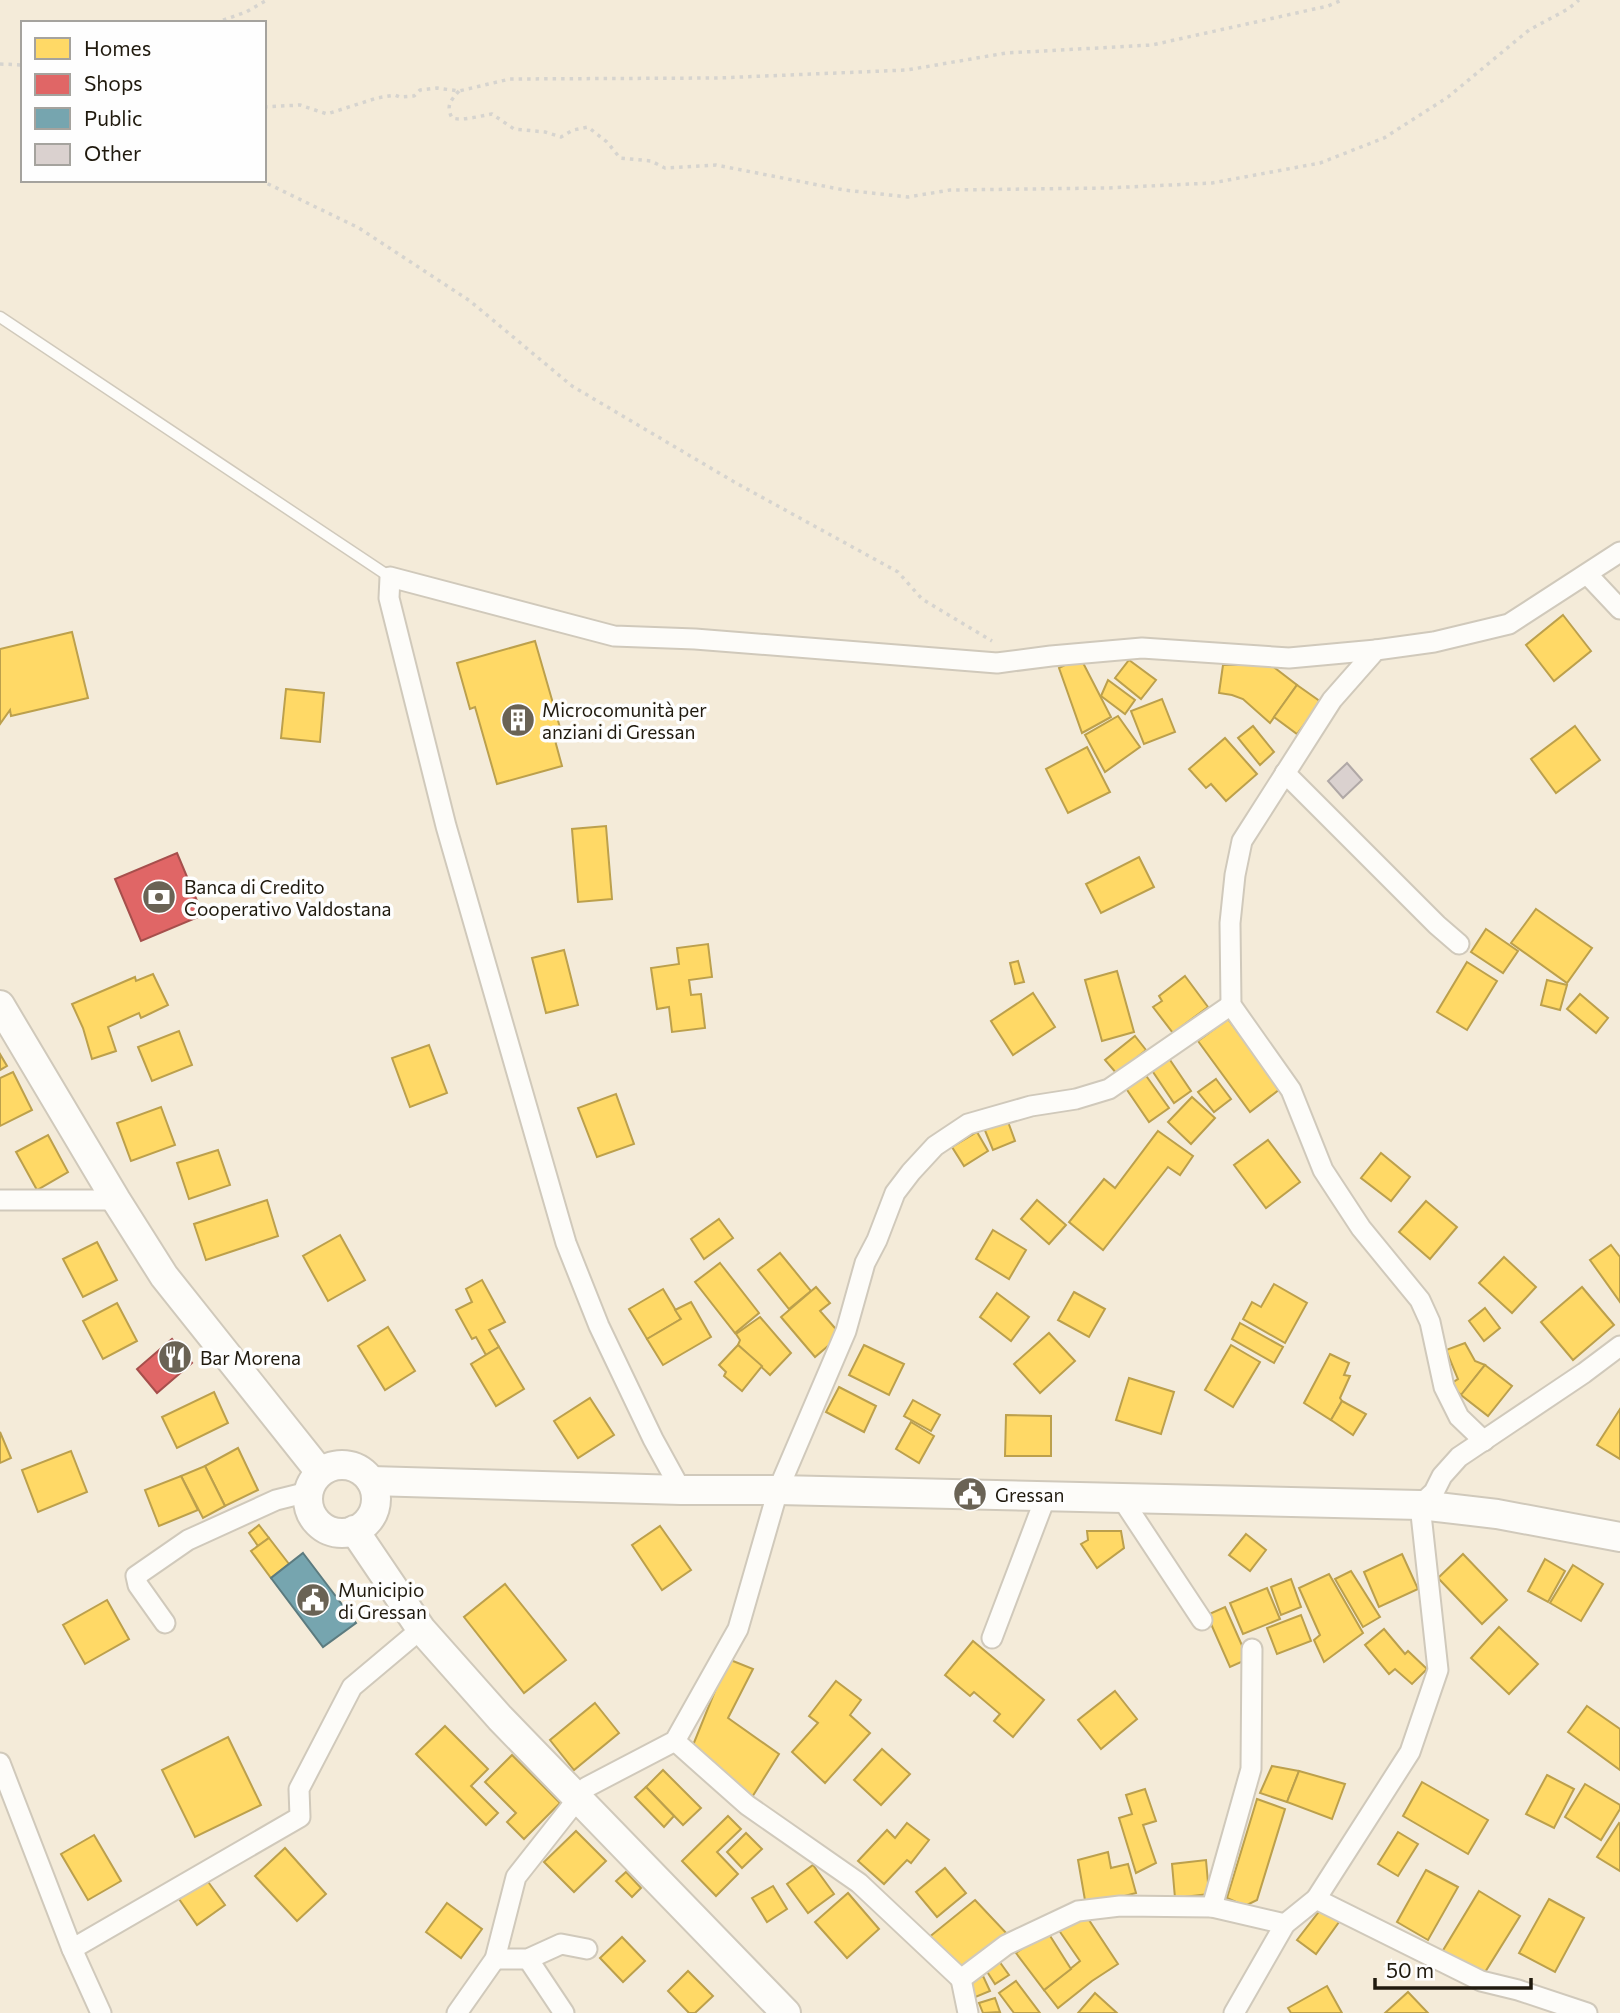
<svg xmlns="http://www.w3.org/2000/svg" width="1620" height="2013" viewBox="0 0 1620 2013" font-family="Commissioner,sans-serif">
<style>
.homes{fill:#ffd966;stroke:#bca04c;stroke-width:2}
.shops{fill:#e06666;stroke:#a64f4c;stroke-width:2}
.public{fill:#76a5af;stroke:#5c7b7f;stroke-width:2}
.building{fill:#dad1cf;stroke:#b0a8a6;stroke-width:2}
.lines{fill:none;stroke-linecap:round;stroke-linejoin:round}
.lane-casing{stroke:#d0c9bb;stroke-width:13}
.street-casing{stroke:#d0c9bb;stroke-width:23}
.secondary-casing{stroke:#d0c9bb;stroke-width:32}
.path{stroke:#d6d4cf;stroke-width:3.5;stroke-dasharray:3.5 5;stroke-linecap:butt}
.lane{stroke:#fdfcf9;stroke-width:10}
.street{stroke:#fdfcf9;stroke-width:19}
.secondary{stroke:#fdfcf9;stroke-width:28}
.labels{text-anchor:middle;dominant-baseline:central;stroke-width:7;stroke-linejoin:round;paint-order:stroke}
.poi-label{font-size:19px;fill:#201a0e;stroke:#fefefe;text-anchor:start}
</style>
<rect width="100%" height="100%" fill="#f4ebd9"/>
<g class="homes">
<polygon points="1563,615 1591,651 1554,681 1526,645"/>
<polygon points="72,632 88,698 11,716 10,710 0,724 0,649"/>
<polygon points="535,641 561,731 553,733 562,766 497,784 475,707 470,709 457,663"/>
<polygon points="1080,657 1111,717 1082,733 1059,668"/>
<polygon points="1129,660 1156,680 1141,699 1115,678"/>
<polygon points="1223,665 1271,665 1297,685 1270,723 1243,699 1232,695 1219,693"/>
<polygon points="1108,680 1135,700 1125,714 1101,696"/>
<polygon points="1297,685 1321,702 1297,734 1274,717"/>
<polygon points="286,689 324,693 320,742 281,738"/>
<polygon points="1162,699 1175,732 1144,744 1131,711"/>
<polygon points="1118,716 1140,747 1105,772 1085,735"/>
<polygon points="1253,726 1274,752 1260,765 1238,738"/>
<polygon points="1575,726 1600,760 1556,793 1531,759"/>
<polygon points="1225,738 1257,774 1226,801 1211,784 1206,788 1189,769"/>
<polygon points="1087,747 1110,792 1068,813 1046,769"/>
<polygon points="606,826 612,899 578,902 572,829"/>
<polygon points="1139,857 1154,887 1101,913 1086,884"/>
<polygon points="1536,909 1592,948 1567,983 1511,943"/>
<polygon points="1486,929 1518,951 1503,973 1471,952"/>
<polygon points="708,944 712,977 689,980 691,995 701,994 705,1028 672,1032 669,1007 657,1009 651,968 679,964 677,948"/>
<polygon points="564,950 578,1005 546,1013 532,958"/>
<polygon points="1018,961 1024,982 1015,984 1010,963"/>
<polygon points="1467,962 1497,981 1467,1030 1437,1012"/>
<polygon points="1117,971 1134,1032 1102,1041 1085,980"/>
<polygon points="153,974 168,1005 141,1018 139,1013 108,1027 116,1051 92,1059 83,1028 72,1004 135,977 136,981"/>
<polygon points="1185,976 1208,1007 1173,1033 1153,1007 1162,1001 1159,996"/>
<polygon points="1547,980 1567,985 1560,1010 1541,1005"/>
<polygon points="1033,993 1055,1027 1013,1055 991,1021"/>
<polygon points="1580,994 1608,1018 1596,1033 1567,1009"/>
<polygon points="1228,1019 1280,1089 1250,1112 1198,1041"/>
<polygon points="179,1031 192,1065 152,1081 138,1047"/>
<polygon points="1135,1036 1146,1050 1117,1074 1105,1060"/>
<polygon points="429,1045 447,1093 410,1107 392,1058"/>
<polygon points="0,1054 7,1066 0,1070"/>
<polygon points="1168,1057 1191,1091 1174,1103 1151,1069"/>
<polygon points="1142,1070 1169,1108 1149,1122 1123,1084"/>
<polygon points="13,1072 32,1110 0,1126 0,1078"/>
<polygon points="1216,1079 1231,1099 1214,1112 1198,1092"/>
<polygon points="616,1094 634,1144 597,1157 578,1108"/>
<polygon points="1192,1097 1215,1118 1191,1144 1168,1122"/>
<polygon points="161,1107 175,1145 131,1161 117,1123"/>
<polygon points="1007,1119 1015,1141 993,1150 984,1128"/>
<polygon points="1158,1131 1193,1156 1180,1175 1168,1167 1103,1250 1069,1222 1104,1179 1115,1188"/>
<polygon points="977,1132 988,1151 964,1166 952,1147"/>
<polygon points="48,1135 68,1172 37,1190 16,1152"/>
<polygon points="1268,1140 1300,1182 1266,1208 1234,1165"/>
<polygon points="218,1150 230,1185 189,1199 177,1163"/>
<polygon points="1381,1153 1410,1177 1391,1201 1361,1178"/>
<polygon points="267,1200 278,1236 206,1260 194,1224"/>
<polygon points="1037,1200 1066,1225 1049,1244 1021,1219"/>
<polygon points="1426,1201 1457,1227 1430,1259 1399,1232"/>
<polygon points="719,1219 733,1238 704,1259 691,1239"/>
<polygon points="993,1230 1026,1250 1009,1279 976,1259"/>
<polygon points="340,1235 365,1280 328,1301 303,1256"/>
<polygon points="97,1242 117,1280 83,1297 63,1259"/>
<polygon points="1611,1245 1620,1257 1620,1302 1590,1260"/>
<polygon points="780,1253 811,1291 789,1309 758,1270"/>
<polygon points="1504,1257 1536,1287 1512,1313 1479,1283"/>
<polygon points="720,1263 759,1313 735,1333 695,1282"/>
<polygon points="482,1280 505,1322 489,1330 499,1347 486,1355 476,1337 472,1339 456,1310 472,1302 466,1289"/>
<polygon points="1274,1284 1307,1303 1285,1343 1243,1319 1252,1302 1261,1307"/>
<polygon points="816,1287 830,1303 820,1311 841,1335 815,1357 781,1317"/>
<polygon points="1582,1287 1614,1325 1573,1360 1541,1322"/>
<polygon points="663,1289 681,1319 647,1339 629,1309"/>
<polygon points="1074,1292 1105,1309 1089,1337 1058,1320"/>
<polygon points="997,1293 1029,1317 1011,1341 980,1317"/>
<polygon points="691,1302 711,1337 663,1365 647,1339 681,1319 675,1310"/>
<polygon points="117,1303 137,1341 103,1359 83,1321"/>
<polygon points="1485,1308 1500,1328 1484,1341 1469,1321"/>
<polygon points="760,1317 791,1353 770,1375 738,1345 740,1340 736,1334"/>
<polygon points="1240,1323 1283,1347 1274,1363 1232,1339"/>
<polygon points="388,1327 415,1371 385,1390 358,1346"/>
<polygon points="1049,1333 1075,1361 1040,1393 1014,1364"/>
<polygon points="1465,1343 1475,1361 1485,1365 1461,1395 1450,1384 1458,1379 1446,1350"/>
<polygon points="738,1345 762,1366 742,1391 724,1376 726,1372 719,1365"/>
<polygon points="864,1345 904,1364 889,1395 849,1375"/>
<polygon points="1231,1345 1260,1362 1233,1407 1205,1390"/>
<polygon points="499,1347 524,1389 496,1406 471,1364"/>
<polygon points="1330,1354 1349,1363 1344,1375 1350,1376 1340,1398 1342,1401 1331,1420 1304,1403"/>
<polygon points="1485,1365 1512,1386 1488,1416 1461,1395"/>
<polygon points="1129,1378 1174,1392 1161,1434 1116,1420"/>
<polygon points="839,1387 876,1406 864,1432 826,1412"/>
<polygon points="214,1392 228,1423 177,1448 162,1417"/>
<polygon points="590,1398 614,1435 578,1458 554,1421"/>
<polygon points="913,1400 940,1415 931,1431 904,1416"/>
<polygon points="1342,1401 1366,1414 1353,1435 1331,1420"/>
<polygon points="1620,1409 1620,1459 1597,1445"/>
<polygon points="1006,1415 1051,1416 1051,1456 1005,1456"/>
<polygon points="911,1422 934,1436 919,1463 896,1449"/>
<polygon points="0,1432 11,1458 0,1463"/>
<polygon points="238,1448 258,1490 225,1506 205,1466"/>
<polygon points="71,1451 87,1492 38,1512 22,1470"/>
<polygon points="205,1466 225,1506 203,1518 181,1476"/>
<polygon points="181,1476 198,1510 159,1526 145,1490"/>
<polygon points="259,1525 269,1538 258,1546 249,1533"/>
<polygon points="660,1526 691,1570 662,1590 632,1545"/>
<polygon points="1087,1531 1121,1531 1124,1548 1097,1568 1081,1544 1088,1540"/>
<polygon points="1246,1534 1266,1550 1250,1571 1229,1555"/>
<polygon points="269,1538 289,1564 271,1578 251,1551"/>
<polygon points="1402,1554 1418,1589 1379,1607 1364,1572"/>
<polygon points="1463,1554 1507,1600 1482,1624 1438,1578"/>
<polygon points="1545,1559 1565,1571 1548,1602 1528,1591"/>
<polygon points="1573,1565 1603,1584 1581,1621 1550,1603"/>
<polygon points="1351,1571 1380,1617 1363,1627 1335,1579"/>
<polygon points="1329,1574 1363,1633 1324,1662 1314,1640 1320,1635 1299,1588"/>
<polygon points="1291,1579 1301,1607 1281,1615 1271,1587"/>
<polygon points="505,1584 566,1660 524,1693 464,1617"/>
<polygon points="1267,1588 1280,1619 1243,1634 1230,1603"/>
<polygon points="107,1600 129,1639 85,1664 63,1625"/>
<polygon points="1225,1607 1248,1659 1230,1667 1207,1615"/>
<polygon points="1301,1615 1311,1641 1277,1654 1267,1628"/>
<polygon points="1499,1627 1538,1664 1509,1694 1471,1658"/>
<polygon points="1384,1629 1405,1654 1408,1651 1427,1669 1412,1684 1395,1669 1389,1674 1365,1645"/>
<polygon points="973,1641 1044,1700 1013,1737 994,1721 1000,1714 974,1692 970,1696 945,1675"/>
<polygon points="728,1659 753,1669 728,1718 779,1754 749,1802 691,1750"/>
<polygon points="836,1681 861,1700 850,1715 870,1733 825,1783 792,1752 818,1723 809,1716"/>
<polygon points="1115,1691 1137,1719 1101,1749 1078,1720"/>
<polygon points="595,1703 619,1733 574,1770 550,1740"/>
<polygon points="1587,1706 1620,1729 1620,1770 1568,1732"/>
<polygon points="445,1726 488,1769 471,1786 498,1813 486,1825 416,1754"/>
<polygon points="228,1737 261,1805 195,1837 162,1770"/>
<polygon points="882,1749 910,1774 881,1805 854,1780"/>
<polygon points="512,1755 560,1803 524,1839 507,1822 516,1813 485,1782"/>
<polygon points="1272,1766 1299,1771 1287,1802 1260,1793"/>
<polygon points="663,1770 701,1808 683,1825 646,1787"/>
<polygon points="1299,1771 1345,1784 1332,1819 1287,1802"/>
<polygon points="1547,1775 1574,1789 1554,1828 1526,1814"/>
<polygon points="1422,1782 1488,1820 1468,1854 1403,1816"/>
<polygon points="1585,1784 1620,1805 1620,1809 1601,1840 1565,1817"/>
<polygon points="646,1787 674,1816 664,1827 635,1797"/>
<polygon points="1145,1789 1156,1821 1143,1825 1156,1863 1136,1873 1119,1818 1132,1814 1126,1795"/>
<polygon points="1257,1799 1285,1809 1257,1900 1245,1906 1227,1898"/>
<polygon points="728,1816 741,1829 717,1852 738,1874 716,1896 682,1861"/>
<polygon points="907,1823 929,1840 911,1863 907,1860 884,1884 858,1861 887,1830 895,1838"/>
<polygon points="1619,1823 1620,1824 1620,1871 1597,1857"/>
<polygon points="576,1831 606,1861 574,1892 544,1862"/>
<polygon points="1398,1832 1418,1844 1398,1876 1378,1864"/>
<polygon points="746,1833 762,1849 742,1868 727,1852"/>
<polygon points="94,1835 121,1881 88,1900 61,1854"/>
<polygon points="285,1848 326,1894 297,1921 255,1876"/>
<polygon points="1108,1852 1111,1868 1128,1864 1136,1893 1086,1906 1078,1860"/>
<polygon points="1206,1860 1209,1894 1175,1898 1172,1864"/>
<polygon points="813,1865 834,1894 808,1913 787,1884"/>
<polygon points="945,1868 966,1893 937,1917 916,1892"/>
<polygon points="1426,1870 1458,1887 1428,1940 1397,1922"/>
<polygon points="626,1872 641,1888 632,1897 616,1881"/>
<polygon points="206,1879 225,1905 197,1925 179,1899"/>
<polygon points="773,1886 787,1909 767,1922 752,1898"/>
<polygon points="1479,1891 1520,1916 1482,1977 1442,1952"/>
<polygon points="848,1893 879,1929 847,1958 815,1922"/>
<polygon points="1549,1899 1584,1918 1555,1972 1519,1953"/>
<polygon points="975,1900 1010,1937 960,1971 928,1938"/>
<polygon points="447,1903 482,1929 461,1958 426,1932"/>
<polygon points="1321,1909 1339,1922 1316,1954 1297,1940"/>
<polygon points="1085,1914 1118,1964 1092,1981 1058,2008 1044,1990 1080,1961 1056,1926"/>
<polygon points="1047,1931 1071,1969 1044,1990 1016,1953"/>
<polygon points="622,1937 645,1961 623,1982 600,1958"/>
<polygon points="999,1961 1009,1975 995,1984 986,1970"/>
<polygon points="688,1971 713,1996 695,2013 689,2013 668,1991"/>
<polygon points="983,1976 990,1991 973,1998 967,1983"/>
<polygon points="1016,1981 1040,2013 1014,2013 999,1993"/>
<polygon points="1327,1986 1342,2013 1291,2013 1288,2008"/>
<polygon points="1408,1992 1428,2013 1385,2013"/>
<polygon points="1095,1993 1117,2013 1078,2013"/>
<polygon points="995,1998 1000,2012 983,2013 979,2003"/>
</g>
<g class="shops">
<polygon points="177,853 203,915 141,941 115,879"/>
<polygon points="172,1339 192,1363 157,1393 137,1369"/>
</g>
<polygon class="public" points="303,1553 356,1623 323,1647 271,1578"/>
<polygon class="building" points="1347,763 1362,780 1343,798 1328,781"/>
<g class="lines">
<g class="lane-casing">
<polyline id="lane" points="0,317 390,577"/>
</g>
<g class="street-casing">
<g id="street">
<polyline points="1587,574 1620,609"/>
<polyline points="1285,773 1437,925 1459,944"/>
<polyline points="0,1200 116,1200"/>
<polyline points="1484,1441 1459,1417 1444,1387 1430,1322 1420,1300 1361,1228 1323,1170 1291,1090 1231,1005 1230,923 1235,875 1242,841 1332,700 1376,650 1434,642 1509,624 1620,552"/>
<polyline points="681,1490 653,1439 599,1326 566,1243 446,826 389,598 390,577 614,636 695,639 997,663 1051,656 1142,648 1289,658 1376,650"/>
<polyline points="1122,1499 1202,1620"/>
<polyline points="165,1623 138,1585 136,1576 188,1540 276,1500 308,1492"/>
<polyline points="992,1638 1046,1496"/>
<polyline points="675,1741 747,1805 859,1883 961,1979"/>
<polyline points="0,1763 72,1949 101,2013"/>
<polyline points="1212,1907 1251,1769 1252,1649"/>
<polyline points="72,1949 300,1817 299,1789 352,1687 421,1629"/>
<polyline points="495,1959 528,1959 561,1944 587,1949"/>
<polyline points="528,1959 564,2013"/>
<polyline points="457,2013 495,1959 516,1877 587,1787 675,1741 738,1629 778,1490 846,1331 865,1263 877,1240 895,1193 911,1172 935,1146 968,1124 1031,1106 1076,1099 1109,1089 1231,1005"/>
<polyline points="968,2013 961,1979 1006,1945 1078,1911 1120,1906 1212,1907 1285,1924"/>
<polyline points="1234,2013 1285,1924 1316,1899"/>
<polyline points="1587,2013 1518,1990 1481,1981 1316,1899 1410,1752 1438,1670 1420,1505 1434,1492 1442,1476 1459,1457 1584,1373 1620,1346"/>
</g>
</g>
<g class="secondary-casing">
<g id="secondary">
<polyline points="0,1005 116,1200 164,1276 320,1472"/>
<circle cx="342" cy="1499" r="34"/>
<polyline points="371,1481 681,1490 778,1490 1420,1505 1497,1514 1620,1537"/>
<polyline points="354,1530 421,1629 500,1718 786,2013"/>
</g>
</g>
<g class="path">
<polyline points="215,23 246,12 267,0"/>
<polyline points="0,64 23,65"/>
<path d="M459,91C450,101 446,106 452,118C464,121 479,116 492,114L514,129L545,132L561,137L573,130L588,127L607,142L620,158L651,161L665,168L716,165L844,190L908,197L950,190L1107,188L1212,183L1320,163L1384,138L1448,97L1529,30L1568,9L1579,0"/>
<polyline points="264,107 300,105 327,114 377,98 395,95 400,97 414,96 420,90 437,88 459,91 510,79 718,78 907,70 1006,53 1152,45 1328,6 1342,0"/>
<polyline points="260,180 359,228 470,301 572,386 736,483 898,572 922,599 992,641"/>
</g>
<use href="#lane" class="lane"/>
<use href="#street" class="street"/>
<use href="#secondary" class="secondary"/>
</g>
<defs>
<g id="building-disc" transform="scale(1.75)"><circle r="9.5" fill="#6a6355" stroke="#fefefe"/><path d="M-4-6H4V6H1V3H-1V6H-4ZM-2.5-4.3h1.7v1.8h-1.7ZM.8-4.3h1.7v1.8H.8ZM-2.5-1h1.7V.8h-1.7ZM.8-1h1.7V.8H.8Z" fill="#fff"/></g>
<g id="bank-disc" transform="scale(1.75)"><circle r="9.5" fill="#6a6355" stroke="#fefefe"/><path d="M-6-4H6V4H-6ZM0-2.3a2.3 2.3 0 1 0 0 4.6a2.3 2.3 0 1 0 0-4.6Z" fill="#fff"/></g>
<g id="restaurant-disc" transform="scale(1.75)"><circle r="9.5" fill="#6a6355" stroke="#fefefe"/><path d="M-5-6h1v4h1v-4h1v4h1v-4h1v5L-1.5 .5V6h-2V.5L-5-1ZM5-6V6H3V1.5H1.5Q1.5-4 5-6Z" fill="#fff"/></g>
<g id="civic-disc" transform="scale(1.75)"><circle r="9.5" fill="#6a6355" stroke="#fefefe"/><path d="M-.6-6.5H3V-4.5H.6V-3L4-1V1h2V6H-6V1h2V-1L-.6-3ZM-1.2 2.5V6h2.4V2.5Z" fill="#fff"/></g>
</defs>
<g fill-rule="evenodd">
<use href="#building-disc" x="518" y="720"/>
<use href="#bank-disc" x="159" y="897"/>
<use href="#restaurant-disc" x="175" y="1357"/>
<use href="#civic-disc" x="970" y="1494"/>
<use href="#civic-disc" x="313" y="1600"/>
</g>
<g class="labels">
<g class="poi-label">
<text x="542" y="709">Microcomunità per<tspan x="542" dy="22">anziani di Gressan</tspan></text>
<text x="184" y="886">Banca di Credito<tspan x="184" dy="22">Cooperativo Valdostana</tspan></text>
<text x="200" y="1357">Bar Morena</text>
<text x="995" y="1494">Gressan</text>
<text x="338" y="1589">Municipio<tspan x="338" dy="22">di Gressan</tspan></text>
</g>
</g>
<rect x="21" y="21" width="245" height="161" fill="#fefefe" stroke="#a5a39e" stroke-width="2"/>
<rect x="35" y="38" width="35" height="21" fill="#ffd966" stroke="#a5a39e" stroke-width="2"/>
<text x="84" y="56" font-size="21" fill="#201a0e">Homes</text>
<rect x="35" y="74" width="35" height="21" fill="#e06666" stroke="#a5a39e" stroke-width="2"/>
<text x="84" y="91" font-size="21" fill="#201a0e">Shops</text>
<rect x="35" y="108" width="35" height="21" fill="#76a5af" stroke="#a5a39e" stroke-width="2"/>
<text x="84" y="126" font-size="21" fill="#201a0e">Public</text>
<rect x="35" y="144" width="35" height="21" fill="#dad1cf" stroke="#a5a39e" stroke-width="2"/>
<text x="84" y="161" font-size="21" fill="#201a0e">Other</text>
<path d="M1375 1978v10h156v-10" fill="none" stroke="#201a0e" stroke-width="3.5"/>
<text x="1386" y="1978" font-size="21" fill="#201a0e" stroke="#fefefe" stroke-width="5" paint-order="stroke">50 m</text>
</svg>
